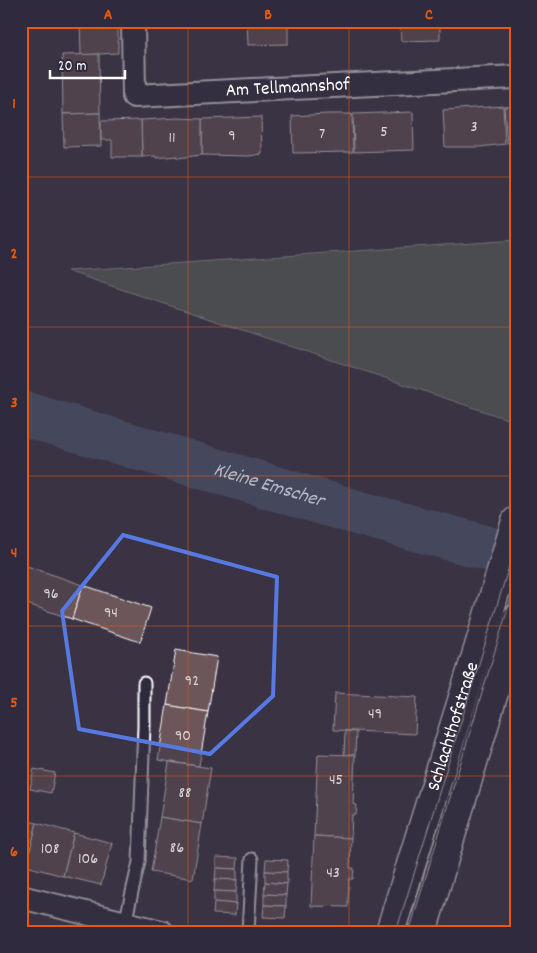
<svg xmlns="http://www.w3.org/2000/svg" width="537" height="953" viewBox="0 0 537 953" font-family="Dekko,sans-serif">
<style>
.green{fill:#5e6b61;stroke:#aeb5b0}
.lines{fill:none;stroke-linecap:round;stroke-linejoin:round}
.river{stroke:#53647d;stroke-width:45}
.building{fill:#6c575a;stroke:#fff}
.lane-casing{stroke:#fff;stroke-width:15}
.street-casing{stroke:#fff;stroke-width:26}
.secondary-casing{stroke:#fff;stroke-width:31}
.lane{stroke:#2f2a3d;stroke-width:11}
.street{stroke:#2f2a3d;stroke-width:22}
.secondary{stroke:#2f2a3d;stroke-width:28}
.tram{stroke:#fff;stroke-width:1}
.marked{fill:none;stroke:#567ae2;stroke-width:4;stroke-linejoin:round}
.grid{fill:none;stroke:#e8590c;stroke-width:1;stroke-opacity:0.55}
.labels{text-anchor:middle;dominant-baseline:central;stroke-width:4.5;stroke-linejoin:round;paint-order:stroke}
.number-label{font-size:16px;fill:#dad5d6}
.street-label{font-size:19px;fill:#fff;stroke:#2f2a3d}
.water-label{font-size:20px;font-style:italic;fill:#b2b9c4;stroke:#2f2a3d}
.neatline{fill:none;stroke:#e8590c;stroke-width:2}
.grid-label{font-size:16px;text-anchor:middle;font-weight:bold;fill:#e8590c}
</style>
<rect width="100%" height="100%" fill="#3b3343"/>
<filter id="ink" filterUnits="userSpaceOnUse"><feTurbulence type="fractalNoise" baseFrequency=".02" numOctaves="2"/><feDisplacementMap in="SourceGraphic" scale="10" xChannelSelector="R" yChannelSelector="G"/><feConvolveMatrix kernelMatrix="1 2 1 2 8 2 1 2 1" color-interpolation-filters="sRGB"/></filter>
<g filter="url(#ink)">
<polygon class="green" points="516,240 516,422 67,271"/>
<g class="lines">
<path class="river" id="s1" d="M21,413L362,514L516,556"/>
</g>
<g class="building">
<polygon points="80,21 118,21 118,53 81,55"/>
<polygon points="247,21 288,21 288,44 248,45"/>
<polygon points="400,21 440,21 440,40 401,41"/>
<polygon points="99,54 100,113 63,114 62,55"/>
<polygon points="503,106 505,144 480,147 445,147 443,110"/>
<polygon points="516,106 516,143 507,143 504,107"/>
<polygon points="413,112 414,150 354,152 353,114"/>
<polygon points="100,113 101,146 64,147 63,114"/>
<polygon points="327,114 352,114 353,152 293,153 292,116"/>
<polygon points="261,117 262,154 249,156 202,155 202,119"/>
<polygon points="177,118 202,119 202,155 177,158 177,156 156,158 156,156 142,157 141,120"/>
<polygon points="141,120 142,157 112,157 112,140 101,140 101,121"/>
<polygon points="21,564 83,585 72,619 21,602"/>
<polygon points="83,585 151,608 140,642 72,619"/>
<polygon points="176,650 217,657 208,712 167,705"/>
<polygon points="335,693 417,697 415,734 333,730"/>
<polygon points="167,705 208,712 199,766 158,760"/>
<polygon points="345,731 356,732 355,755 344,755"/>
<polygon points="318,754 355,755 353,804 357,805 356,815 352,815 351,838 314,836"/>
<polygon points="169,762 211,768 202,824 160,817"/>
<polygon points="34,769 55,773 51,793 30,789"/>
<polygon points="160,817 202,824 193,879 151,872"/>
<polygon points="21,819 37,823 26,866 21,865"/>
<polygon points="37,823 74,833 63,876 26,866"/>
<polygon points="74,833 112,843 101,885 63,876"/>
<polygon points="314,836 351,838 350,868 354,868 353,879 349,879 348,907 311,906"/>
<polygon points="216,857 238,858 237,869 216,868"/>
<polygon points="266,859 288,860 287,872 265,871"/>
<polygon points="216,868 237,869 237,880 215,879"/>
<polygon points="265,871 287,872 287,884 265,882"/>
<polygon points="215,879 237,880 236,892 214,891"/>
<polygon points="265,882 287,884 286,895 264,894"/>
<polygon points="214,891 236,892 236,904 214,902"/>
<polygon points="264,894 286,895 286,906 264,905"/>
<polygon points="214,902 236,904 235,915 213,914"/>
<polygon points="264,905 286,906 285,918 263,917"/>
</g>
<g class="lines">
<g class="lane-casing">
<g id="lane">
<polyline points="125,923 139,862 144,726 144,683"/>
<polyline points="248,932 252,859"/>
</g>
</g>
<g class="street-casing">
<g id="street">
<path id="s2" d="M133,21L134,96L516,77"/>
<polyline points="21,897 162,932"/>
</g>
</g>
<g class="secondary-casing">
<g id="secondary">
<path id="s3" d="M390,932L480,643L516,521"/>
<polyline points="422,932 516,619"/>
</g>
</g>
<use href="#lane" class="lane"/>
<use href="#street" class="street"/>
<use href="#secondary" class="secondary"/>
<g class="tram">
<polyline points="396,932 516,544"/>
<polyline points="409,932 516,582"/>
</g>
</g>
</g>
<path d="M0 0H537V953H0ZM123,535L277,577L273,696L210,754L79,729L62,611Z" fill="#3b3343" fill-opacity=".55" fill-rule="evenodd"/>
<path class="marked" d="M123,535L277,577L273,696L210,754L79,729L62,611Z"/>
<path class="grid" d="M188,21V932M349,21V932M21,177H516M21,327H516M21,476H516M21,626H516M21,776H516"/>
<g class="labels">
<g class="number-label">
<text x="474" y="127">3</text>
<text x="384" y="132">5</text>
<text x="322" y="134">7</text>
<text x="232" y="136">9</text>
<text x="172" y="138">11</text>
<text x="51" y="594">96</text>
<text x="111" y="613">94</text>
<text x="192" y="681">92</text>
<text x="375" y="714">49</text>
<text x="183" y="736">90</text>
<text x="336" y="780">45</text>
<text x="185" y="793">88</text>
<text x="177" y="848">86</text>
<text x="50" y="849">108</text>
<text x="88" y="859">106</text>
<text x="333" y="873">43</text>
</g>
<g class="street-label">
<text stroke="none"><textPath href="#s2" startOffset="229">Am Tellmannshof</textPath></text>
<text stroke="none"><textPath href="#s3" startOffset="215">Schlachthofstraße</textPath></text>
</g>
<g class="water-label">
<text stroke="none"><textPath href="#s1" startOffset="258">Kleine Emscher</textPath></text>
</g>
</g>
<rect width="537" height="953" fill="none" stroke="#2f2a3d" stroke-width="55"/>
<path d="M50 70v8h75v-8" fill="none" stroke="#ffffff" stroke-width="2.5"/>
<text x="58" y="70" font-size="15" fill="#ffffff" stroke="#2f2a3d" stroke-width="4" paint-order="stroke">20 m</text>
<rect x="28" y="28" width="482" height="898" class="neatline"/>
<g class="grid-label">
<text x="108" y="19">A</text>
<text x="268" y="19">B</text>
<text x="429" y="19">C</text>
<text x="14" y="108">1</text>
<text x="14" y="258">2</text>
<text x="14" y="407">3</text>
<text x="14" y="557">4</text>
<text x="14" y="707">5</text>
<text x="14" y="856">6</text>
</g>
</svg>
